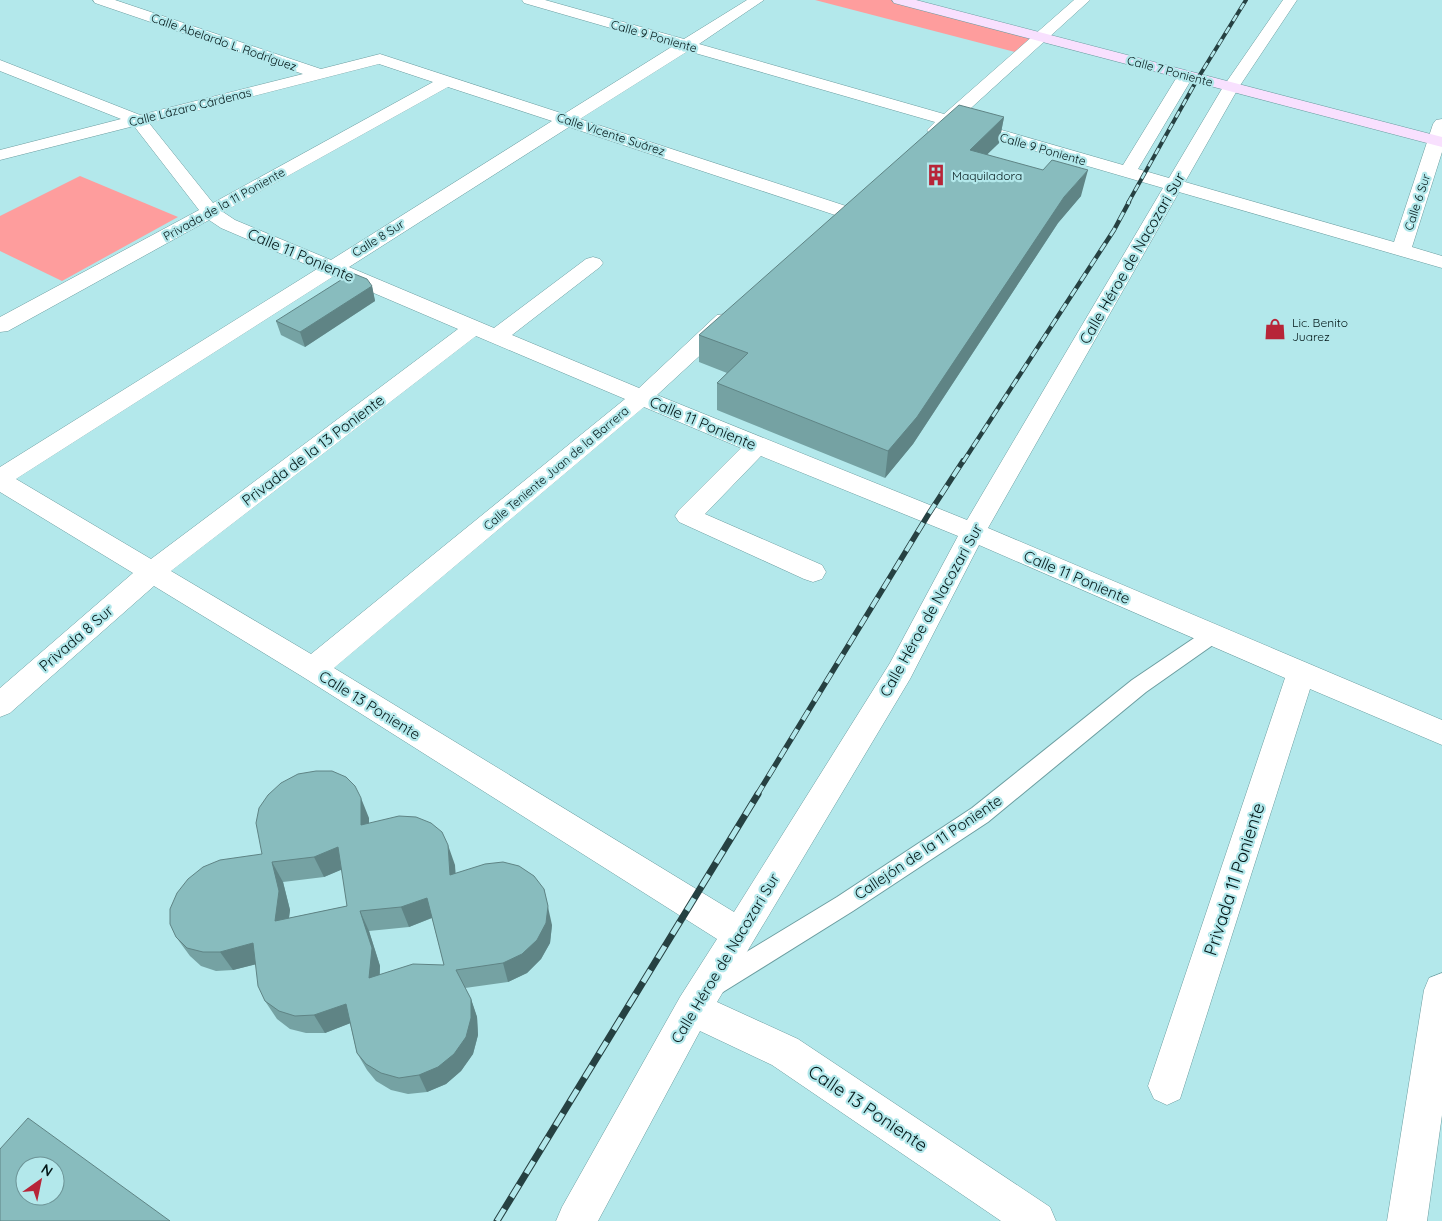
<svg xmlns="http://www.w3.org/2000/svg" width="1442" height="1221" viewBox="0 0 1442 1221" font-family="Quicksand,sans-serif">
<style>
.green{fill:#fe9d9d}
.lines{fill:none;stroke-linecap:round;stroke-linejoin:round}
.lane-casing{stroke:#6b9da0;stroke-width:2}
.street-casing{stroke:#6b9da0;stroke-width:1}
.secondary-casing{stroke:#6b9da0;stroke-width:1}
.lane{fill:#fff;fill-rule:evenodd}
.street{fill:#fff;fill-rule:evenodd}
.secondary{fill:#f8e0fe;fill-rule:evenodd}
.rail-far3-casing{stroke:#264142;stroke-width:4}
.rail-far2-casing{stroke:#264142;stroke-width:4.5}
.rail-far1-casing{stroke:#264142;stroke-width:5.5}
.rail-casing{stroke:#264142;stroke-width:7}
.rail-far3{stroke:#b3e8eb;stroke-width:2.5;stroke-dasharray:7;stroke-linecap:butt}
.rail-far2{stroke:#b3e8eb;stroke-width:3;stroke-dasharray:9;stroke-linecap:butt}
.rail-far1{stroke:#b3e8eb;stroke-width:4;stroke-dasharray:11;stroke-linecap:butt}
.rail{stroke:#b3e8eb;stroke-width:5;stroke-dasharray:14;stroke-linecap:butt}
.wall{fill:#75a2a3;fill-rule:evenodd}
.shaded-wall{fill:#5f8485}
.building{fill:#88bcbe;stroke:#5f8485;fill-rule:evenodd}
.labels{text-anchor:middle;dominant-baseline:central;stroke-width:4.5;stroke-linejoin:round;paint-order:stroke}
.far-street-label{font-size:12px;fill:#031718;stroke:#b3e8eb}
.far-poi-label{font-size:12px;fill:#031718;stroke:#b3e8eb;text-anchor:start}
.street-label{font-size:15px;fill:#031718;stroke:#b3e8eb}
.near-street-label{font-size:18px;fill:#031718;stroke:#b3e8eb}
</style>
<rect width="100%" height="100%" fill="#b3e8eb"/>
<g class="green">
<polygon points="815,0 892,0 1033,36 1015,52"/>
<polygon points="80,176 178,217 62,281 0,251 0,216"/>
</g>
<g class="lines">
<g class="lane-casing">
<polygon id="lane" points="1213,628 1220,630 1223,635 1220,640 1146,692 988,822 853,911 723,992 715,995 707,992 703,984 707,976 837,897 972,808 1132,680 1206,630"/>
</g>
<g class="street-casing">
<g id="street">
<path d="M93,0H115L321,69L380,54L564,114L673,46L524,3L522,0H545L684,39L747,0H764L699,44L944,114L1074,0H1090L960,118L1123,165L1180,72H1192L1194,75L1138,169L1169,178L1223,87L1283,0H1297L1239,87L1185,182L1394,242L1433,124L1436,120L1442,119V152L1412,247L1442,256V268L1179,192L988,528L1442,720V745L1310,689L1180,1099L1167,1105L1154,1099L1148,1086L1285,678L979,545L910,679L717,1002L798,1039L1050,1207L1056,1221H1001L772,1065L700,1031L598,1221H556L562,1207L680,997L717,939L303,677L154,586L10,713L0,717V688L133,573L0,492V467L317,269L221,228L209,220L8,331L0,332V317L199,210L134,126L0,160V150L121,119L0,71V60L140,115L303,74L95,3ZM688,51L935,122L927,130L930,134C939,136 943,133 950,126L1163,188L967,520L657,395L733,325L736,320L733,315L725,314L717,315L639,388L512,335L600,267L603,263L600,259L593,257L586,259L494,328L349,267L569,127L835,215L842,217L849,215L852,211L849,207L580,119ZM379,64L433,82L213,203L149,123ZM448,87L552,121L331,260L235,220L223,212ZM334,276L458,329L151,559L16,479ZM476,336L625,399L311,654L171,571ZM644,407L741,448L679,510L675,516L679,522L804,579L813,582L822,579L826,572L822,565L705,514L761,456L958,536L890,663L734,912L334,668Z"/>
<polygon points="1442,973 1442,1115 1427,1221 1387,1221 1424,990 1429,978"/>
</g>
</g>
<g class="secondary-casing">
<polygon id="secondary" points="892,0 916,0 1442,137 1442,147 894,3"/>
</g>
<use href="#lane" class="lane"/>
<use href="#street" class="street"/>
<use href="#secondary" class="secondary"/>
<g class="rail-far3-casing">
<polyline id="rail-far3" points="1128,203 1198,78 1246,0"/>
</g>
<g class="rail-far2-casing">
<polyline id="rail-far2" points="963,462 1114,230 1129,202"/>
</g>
<g class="rail-far1-casing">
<polyline id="rail-far1" points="757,795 928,515 963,461"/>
</g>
<g class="rail-casing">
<polyline id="rail" points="497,1221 758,794"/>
</g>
<use href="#rail-far3" class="rail-far3"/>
<use href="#rail-far2" class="rail-far2"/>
<use href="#rail-far1" class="rail-far1"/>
<use href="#rail" class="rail"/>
</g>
<g class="wall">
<polygon points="1004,117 999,143 987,154 1081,196 1058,223 913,444 885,478 717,410 717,383 727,373 699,362 699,335"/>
<polygon points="372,286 375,301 305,347 281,335 276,321"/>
<path d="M369,818V823L455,865V873L552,925L550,943L541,959L527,973L508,982L465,988L471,999L477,1017L478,1035L473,1054L461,1071L446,1084L427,1092L408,1094L391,1090L376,1081L367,1070L357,1053L350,1023L325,1033H306L290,1029L277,1019L265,1001L256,964L233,970L216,971L201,966L190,956L176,937L262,854ZM342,869L347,906L289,918L290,910L283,882L324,877ZM432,918L444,965L380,975V966L369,931L409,927Z"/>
</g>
<g class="shaded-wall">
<polygon points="1004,117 999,143 966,175 970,150"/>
<polygon points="1088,170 1081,196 1058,223 913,444 885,478 888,451 1064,197"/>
<polygon points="372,286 375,301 305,347 300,332"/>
<polygon points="361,798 369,818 369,845 361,825"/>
<polygon points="448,845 455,865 457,894 450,875"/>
<polygon points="338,847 348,867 324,877 314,857"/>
<polygon points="272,862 283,882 290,910 286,940 275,921"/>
<polygon points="544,889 552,925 550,943 541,959 527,973 508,982 503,963"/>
<polygon points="427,898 434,917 409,927 401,907"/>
<polygon points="360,911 369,931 380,966 378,997 369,978"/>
<polygon points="253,943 265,962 233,970 220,952"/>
<polygon points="471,999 477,1017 478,1035 473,1054 461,1071 446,1084 427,1092 419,1075"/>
<polygon points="346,1004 356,1021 325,1033 314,1015"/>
</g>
<g class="building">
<polygon points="959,105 1004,117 970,150 1043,170 1052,160 1088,170 1064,197 917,417 888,451 717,383 748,353 699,335"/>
<polygon points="352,273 367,279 372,286 300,332 276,321"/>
<path d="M316,771H332L346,777L355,786L361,798V825L399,816L416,817L431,823L442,832L448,845L450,875L485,864L503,862L519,866L534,876L544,889L548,906L546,923L537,940L522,954L503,963L456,970L471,999V1018L466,1037L454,1054L438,1067L419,1075L399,1078L381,1073L366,1064L357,1053L346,1004L314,1015L295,1016L279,1011L265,1001L258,986L253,943L220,952H203L187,948L176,937L170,924V909L177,893L188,879L203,867L220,860L262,854L256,823L259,808L268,795L281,783L298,774ZM338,847L347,906L275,921L279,891L272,862L314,857ZM427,898L444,965L413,964L369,978L372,948L360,911L401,907Z"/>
<path d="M28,1118L170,1221H0V1149ZM25,1166H55V1196H25Z"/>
</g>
<defs>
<g id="building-bare" transform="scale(1.725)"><path d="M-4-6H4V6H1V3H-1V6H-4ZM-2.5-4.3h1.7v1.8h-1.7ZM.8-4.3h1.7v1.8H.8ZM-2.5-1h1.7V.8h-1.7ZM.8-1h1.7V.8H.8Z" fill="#b72538" stroke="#b3e8eb" stroke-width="2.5" paint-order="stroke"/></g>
<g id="shop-bare" transform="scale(1.725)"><path d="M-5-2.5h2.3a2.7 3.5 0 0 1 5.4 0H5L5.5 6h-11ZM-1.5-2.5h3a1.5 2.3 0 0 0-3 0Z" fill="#b72538" stroke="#b3e8eb" stroke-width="2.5" paint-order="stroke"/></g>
</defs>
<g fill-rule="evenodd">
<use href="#building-bare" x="936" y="175"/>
<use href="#shop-bare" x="1275" y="329"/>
</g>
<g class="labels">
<g class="far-street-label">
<text transform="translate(654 36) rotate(16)">Calle 9 Poniente</text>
<text transform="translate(224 42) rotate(19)">Calle Abelardo L. Rodríguez</text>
<text transform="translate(1170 71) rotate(15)">Calle 7 Poniente</text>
<text transform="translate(190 107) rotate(-14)">Calle Lázaro Cárdenas</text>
<text transform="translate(611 134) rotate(18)">Calle Vicente Suárez</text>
<text transform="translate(1043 149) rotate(16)">Calle 9 Poniente</text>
<text transform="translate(1417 202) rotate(-72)">Calle 6 Sur</text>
<text transform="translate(224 204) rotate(-29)">Privada de la 11 Poniente</text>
<text transform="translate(378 238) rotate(-32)">Calle 8 Sur</text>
<text transform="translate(556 468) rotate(-40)">Calle Teniente Juan de la Barrera</text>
</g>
<g class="far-poi-label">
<text x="952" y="175">Maquiladora</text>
<text x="1292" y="322">Lic. Benito<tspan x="1292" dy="14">Juarez</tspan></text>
</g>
<g class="street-label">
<text transform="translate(301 255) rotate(23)">Calle 11 Poniente</text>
<text transform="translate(1132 258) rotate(-60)">Calle Héroe de Nacozari Sur</text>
<text transform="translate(703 423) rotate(23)">Calle 11 Poniente</text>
<text transform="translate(313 450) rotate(-37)">Privada de la 13 Poniente</text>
<text transform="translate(1077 577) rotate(23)">Calle 11 Poniente</text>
<text transform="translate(931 610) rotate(-61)">Calle Héroe de Nacozari Sur</text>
<text transform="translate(76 638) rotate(-41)">Privada 8 Sur</text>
<text transform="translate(370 705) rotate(32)">Calle 13 Poniente</text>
<text transform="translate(928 847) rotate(-34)">Callejón de la 11 Poniente</text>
<text transform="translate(725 958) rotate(-59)">Calle Héroe de Nacozari Sur</text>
</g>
<g class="near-street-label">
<text transform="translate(1234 879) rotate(-72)">Privada 11 Poniente</text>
<text transform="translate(868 1108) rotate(34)">Calle 13 Poniente</text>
</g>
</g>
<g transform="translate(40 1181) rotate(33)"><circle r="24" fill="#b3e8eb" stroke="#6d9497"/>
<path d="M0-4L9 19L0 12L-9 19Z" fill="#b72538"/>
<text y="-8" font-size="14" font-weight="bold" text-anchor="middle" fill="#031718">N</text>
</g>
</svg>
